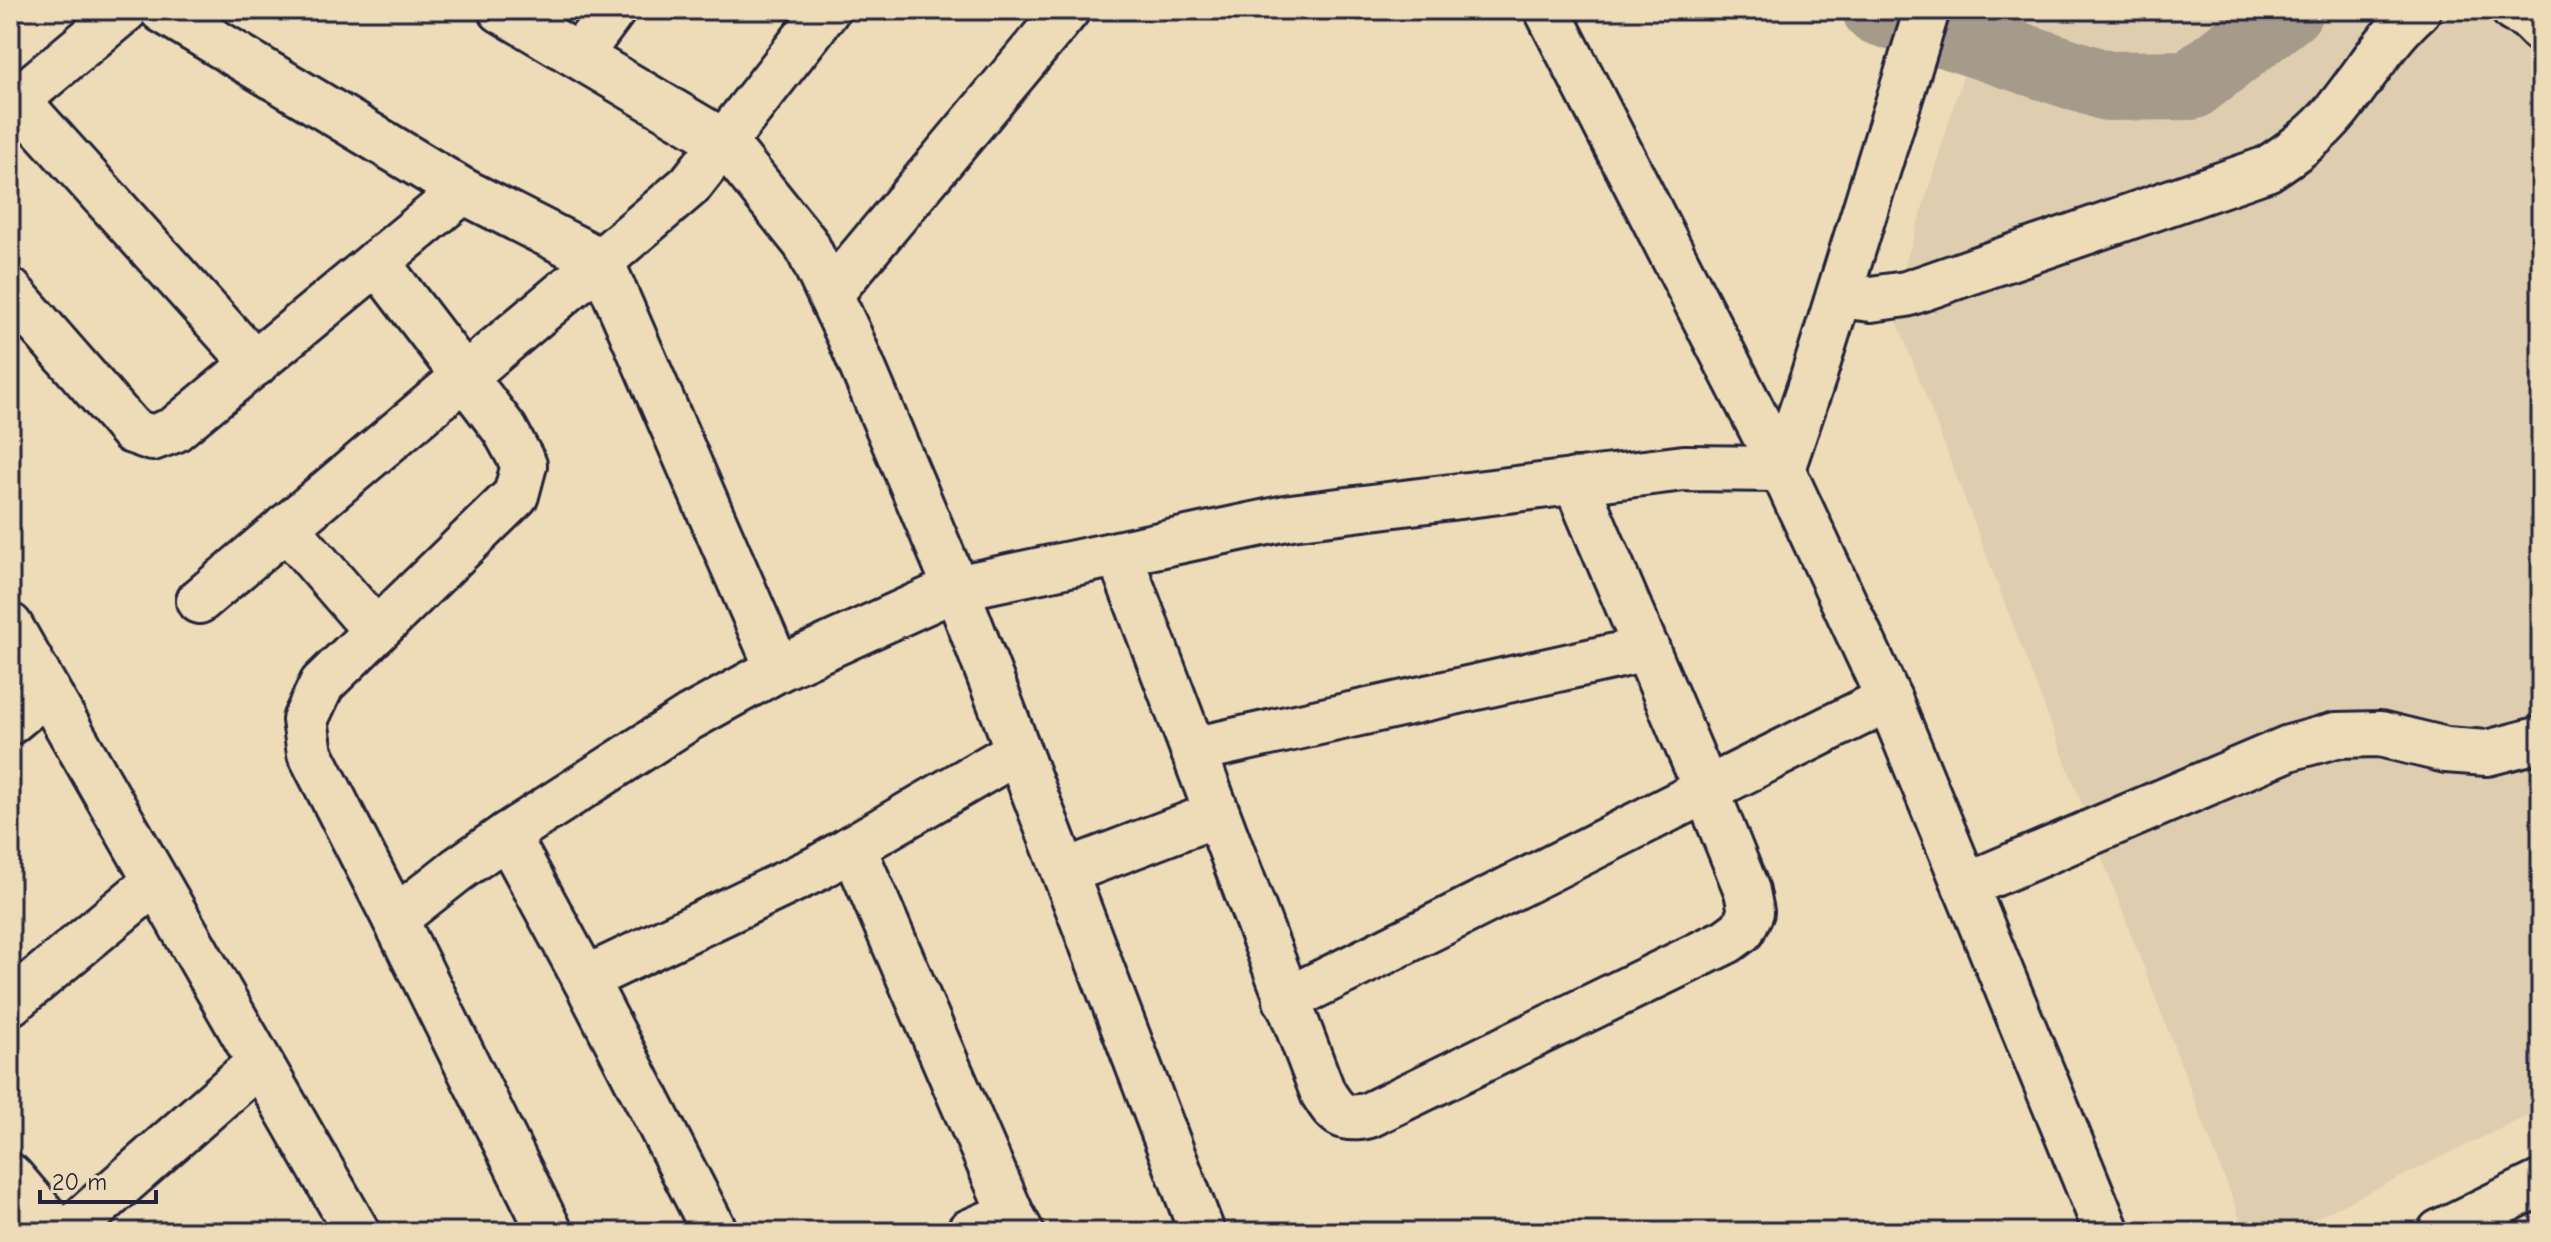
<svg xmlns="http://www.w3.org/2000/svg" width="2551" height="1242" viewBox="0 0 2551 1242" font-family="'Comic Neue',sans-serif">
<style>
.built{fill:#dfcdaf}
.lines{fill:none;stroke-linecap:round;stroke-linejoin:round}
.river{stroke:#a69a8b;stroke-width:70}
.minor-casing{stroke:#22223b;stroke-width:50}
.major-casing{stroke:#22223b;stroke-width:50}
.minor{stroke:#eedbb8;stroke-width:44}
.major{stroke:#eedbb8;stroke-width:44}
</style>
<rect width="100%" height="100%" fill="#eedbb8"/>
<filter id="ink" filterUnits="userSpaceOnUse"><feTurbulence type="fractalNoise" baseFrequency=".0125" numOctaves="2"/><feDisplacementMap in="SourceGraphic" scale="16" xChannelSelector="R" yChannelSelector="G"/><feConvolveMatrix kernelMatrix="1 2 1 2 8 2 1 2 1" color-interpolation-filters="sRGB"/></filter>
<g filter="url(#ink)">
<polygon class="built" points="1983,10 2541,10 2541,1109 2286,1232 2245,1232 1892,308"/>
<g class="lines">
<polyline class="river" points="1877,10 2107,86 2191,85 2288,10"/>
<g class="minor-casing">
<g id="minor">
<polyline points="162,10 463,191"/>
<polyline points="501,10 724,142 806,244 849,335 956,588 1202,1232"/>
<polyline points="1547,10 1782,469 1889,699 2107,1232"/>
<polyline points="2514,10 2528,17 2541,30"/>
<polyline points="579,56 613,10"/>
<polyline points="17,100 255,364"/>
<polyline points="10,106 125,10"/>
<polyline points="377,262 505,430 524,465 516,495 322,684 305,720 310,753 395,919 457,870 507,835 689,718 778,669 956,588 1291,517 1684,468 1782,469 1813,378 1927,10"/>
<polyline points="10,291 132,431 152,438 174,430 463,191 601,261 690,185 827,10"/>
<polyline points="830,294 1067,10"/>
<path d="M1839,295L1871,299L1906,294L2267,169C2293,152 2317,135 2337,110C2364,77 2386,38 2418,10"/>
<polyline points="286,527 376,631"/>
<path d="M1119,554L1323,1093C1336,1114 1343,1122 1369,1115L1727,941L1742,930L1751,912L1747,891L1706,789L1575,481"/>
<polyline points="199,601 601,261 778,669"/>
<polyline points="10,626 357,1232"/>
<polyline points="10,722 47,691"/>
<polyline points="1193,750 1647,649"/>
<polyline points="507,835 585,979 715,1232"/>
<polyline points="853,847 1018,751"/>
<polyline points="1065,872 1217,814"/>
<polyline points="1965,886 2289,748 2336,735 2380,734 2446,750 2487,753 2541,739"/>
<polyline points="395,919 550,1232"/>
<polyline points="585,979 818,868 853,847 1011,1214 1021,1232"/>
<path d="M1286,1000C1488,902 1687,798 1889,699"/>
<polyline points="10,1003 155,882"/>
<polyline points="10,1176 58,1232"/>
<polyline points="68,1232 259,1063"/>
<polyline points="969,1232 1011,1214"/>
</g>
</g>
<g class="major-casing">
<polyline id="major" points="2440,1232 2541,1183"/>
</g>
<use href="#minor" class="minor"/>
<use href="#major" class="major"/>
</g>
</g>
<rect width="2551" height="1242" fill="none" stroke="#eedbb8" stroke-width="40"/>
<rect x="20" y="20" width="2511" height="1202" fill="none" stroke="#22223b" stroke-width="3" filter="url(#ink)"/>
<path d="M40 1190v12h116v-12" fill="none" stroke="#22223b" stroke-width="4"/>
<text x="52" y="1190" font-size="24" fill="#22223b" stroke="#eedbb8" stroke-width="6" paint-order="stroke">20 m</text>
</svg>
